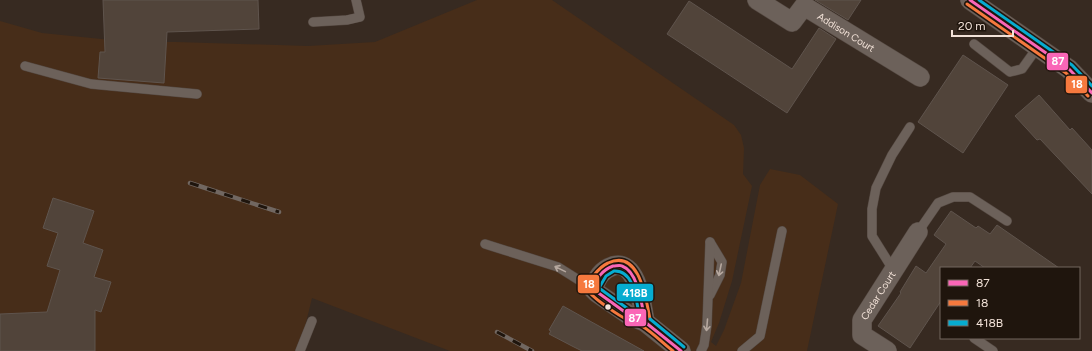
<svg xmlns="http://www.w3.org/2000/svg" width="1092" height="351" viewBox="0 0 1092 351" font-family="Figtree,sans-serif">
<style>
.built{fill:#472d19}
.building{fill:#51443a;stroke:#5f544d}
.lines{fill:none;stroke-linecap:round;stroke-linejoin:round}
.lane-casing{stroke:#544841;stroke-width:10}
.street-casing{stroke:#544841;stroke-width:20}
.lane{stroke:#6c615a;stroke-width:9}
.street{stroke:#6c615a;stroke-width:19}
.rail-casing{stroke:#716761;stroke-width:4.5}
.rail{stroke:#1f150d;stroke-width:3;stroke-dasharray:9;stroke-linecap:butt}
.bus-1-casing{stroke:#1f150d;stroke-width:6}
.bus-2-casing{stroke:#1f150d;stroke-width:6}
.bus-3-casing{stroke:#1f150d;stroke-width:6}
.bus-1{stroke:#fa66b7;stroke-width:3}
.bus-2{stroke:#f6793e;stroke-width:3}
.bus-3{stroke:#06acd0;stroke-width:3}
.oneway{stroke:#b6a89f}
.bus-dot{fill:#f2e2d8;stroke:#1f150d;stroke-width:1.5}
.labels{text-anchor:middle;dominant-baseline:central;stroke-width:3;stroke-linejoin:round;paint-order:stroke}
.street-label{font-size:10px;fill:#f2e2d8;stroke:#1f150d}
.line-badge{stroke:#1f150d;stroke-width:1.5}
.badge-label{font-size:11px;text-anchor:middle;font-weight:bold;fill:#fff}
</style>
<rect width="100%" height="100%" fill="#372a21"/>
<polygon class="built" points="477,0 552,0 734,125 741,135 744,148 743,174 752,186 732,281 719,323 711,342 716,346 724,330 741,283 760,185 770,169 800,175 838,204 807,351 450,351 312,298 299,351 0,351 0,21 42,33 131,42 176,42 308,46 375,42"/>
<g class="building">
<polygon points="103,0 258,0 259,29 167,32 164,83 98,78 100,52 105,52"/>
<polygon points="815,0 861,0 848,20"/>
<polygon points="689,1 792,69 819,28 836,39 787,113 667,34"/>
<polygon points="963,55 1008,85 963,153 918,122"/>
<polygon points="1039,95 1070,130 1072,128 1092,150 1092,194 1040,139 1037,140 1015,116"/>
<polygon points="53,198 94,211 83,243 103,250 94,277 111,282 101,312 95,310 95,351 0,351 0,314 47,312 60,270 47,266 58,233 43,228"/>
<polygon points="951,211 976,228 978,226 990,234 997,225 1059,268 985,268 975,261 970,268 941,268 941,301 910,348 878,326 901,293 900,292 916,266 926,273 946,244 934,235"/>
<polygon points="563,306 588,320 644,351 582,351 572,346 549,334 551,331 549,330"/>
</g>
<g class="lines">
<g class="lane-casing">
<g id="lane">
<polyline points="313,22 347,20 360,17 356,0"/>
<polyline points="974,44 1010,72 1022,69 1037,48"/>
<polyline points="25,66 91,84 197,94"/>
<polyline points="918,232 938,203 953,197 970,197 1007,221"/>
<polyline points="485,244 558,267 593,289"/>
<polyline points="894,271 872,236 872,209 876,188 892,155 910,127"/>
<polyline points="710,295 720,275 722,262 710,242"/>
<polyline points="974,338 993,351"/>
<polyline points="300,351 312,321"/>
<polyline points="701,351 704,345 707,325 710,242"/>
<polyline points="742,351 760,336 782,231"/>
</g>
</g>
<g class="street-casing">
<g id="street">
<path id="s1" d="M757,0L792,22L804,6L920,77"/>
<polyline points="970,0 1069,69 1092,93"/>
<path d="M645,322C642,306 638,259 613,266C601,270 597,278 593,289L597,293L629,315L645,322L681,351"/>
<path id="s2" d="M887,351L862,335V320L918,232"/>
</g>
</g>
<use href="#lane" class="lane"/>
<use href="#street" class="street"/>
<g class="rail-casing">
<g id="rail">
<polyline points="190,183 279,212"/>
<polyline points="497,332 532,351"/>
</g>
</g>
<use href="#rail" class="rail"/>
<g class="bus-1-casing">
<g id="bus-1">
<polyline points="970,0 1069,69 1092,93"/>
<path d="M613,266C616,266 620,265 622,266C639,272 642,307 645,322L629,315L593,289C597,278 602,270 613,266Z"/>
<polyline points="645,322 681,351"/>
</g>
</g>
<g class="bus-2-casing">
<g id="bus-2">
<polyline points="967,4 1066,73 1088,96"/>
<path d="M650,319C646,300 640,248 608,263C601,266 584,283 589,291C591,297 621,317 628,320C633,322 638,324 642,326C653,333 663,343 673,351"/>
</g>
</g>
<g class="bus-3-casing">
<g id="bus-3">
<polyline points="979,0 1072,65 1092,86"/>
<path d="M614,271C634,270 636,299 639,314L631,311L599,288L606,276Z"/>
<polyline points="650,319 684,347"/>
</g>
</g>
<use href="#bus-1" class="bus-1"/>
<use href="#bus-2" class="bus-2"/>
<use href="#bus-3" class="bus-3"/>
</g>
<defs><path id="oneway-shaft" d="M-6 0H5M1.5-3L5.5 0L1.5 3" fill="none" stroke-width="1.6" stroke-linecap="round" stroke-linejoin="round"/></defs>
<g class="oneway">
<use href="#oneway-shaft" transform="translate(560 269) rotate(-154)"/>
<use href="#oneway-shaft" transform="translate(720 270) rotate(102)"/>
<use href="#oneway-shaft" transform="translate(707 325) rotate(95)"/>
</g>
<circle class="bus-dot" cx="608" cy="307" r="3.5"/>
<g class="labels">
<g class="street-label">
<text stroke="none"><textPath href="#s1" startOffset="111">Addison Court</textPath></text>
<text stroke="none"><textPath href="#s2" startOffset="74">Cedar Court</textPath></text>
</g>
</g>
<g class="line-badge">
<rect x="1046" y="52" width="23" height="19" rx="4" fill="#fa66b7"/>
<rect x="1065" y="75" width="23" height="19" rx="4" fill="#f6793e"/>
<rect x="577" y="274" width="23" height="20" rx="4" fill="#f6793e"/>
<rect x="616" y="283" width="38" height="19" rx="4" fill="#06acd0"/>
<rect x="624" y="308" width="23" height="19" rx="4" fill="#fa66b7"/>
</g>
<g class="badge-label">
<text x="1058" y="65">87</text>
<text x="1077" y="88">18</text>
<text x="589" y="288">18</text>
<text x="635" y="297">418B</text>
<text x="635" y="322">87</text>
</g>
<rect x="940" y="267" width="140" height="72" fill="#1f150d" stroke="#73675e"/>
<rect x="948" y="280" width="20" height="6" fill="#fa66b7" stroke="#73675e"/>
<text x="976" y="287" font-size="12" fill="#f2e2d8">87</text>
<rect x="948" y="300" width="20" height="6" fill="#f6793e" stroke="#73675e"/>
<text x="976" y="307" font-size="12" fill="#f2e2d8">18</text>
<rect x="948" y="320" width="20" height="6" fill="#06acd0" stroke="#73675e"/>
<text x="976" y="327" font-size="12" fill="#f2e2d8">418B</text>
<path d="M952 30v6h61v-6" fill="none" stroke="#f2e2d8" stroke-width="2"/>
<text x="958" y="30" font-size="12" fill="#f2e2d8" stroke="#1f150d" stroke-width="3" paint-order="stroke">20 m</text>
</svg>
